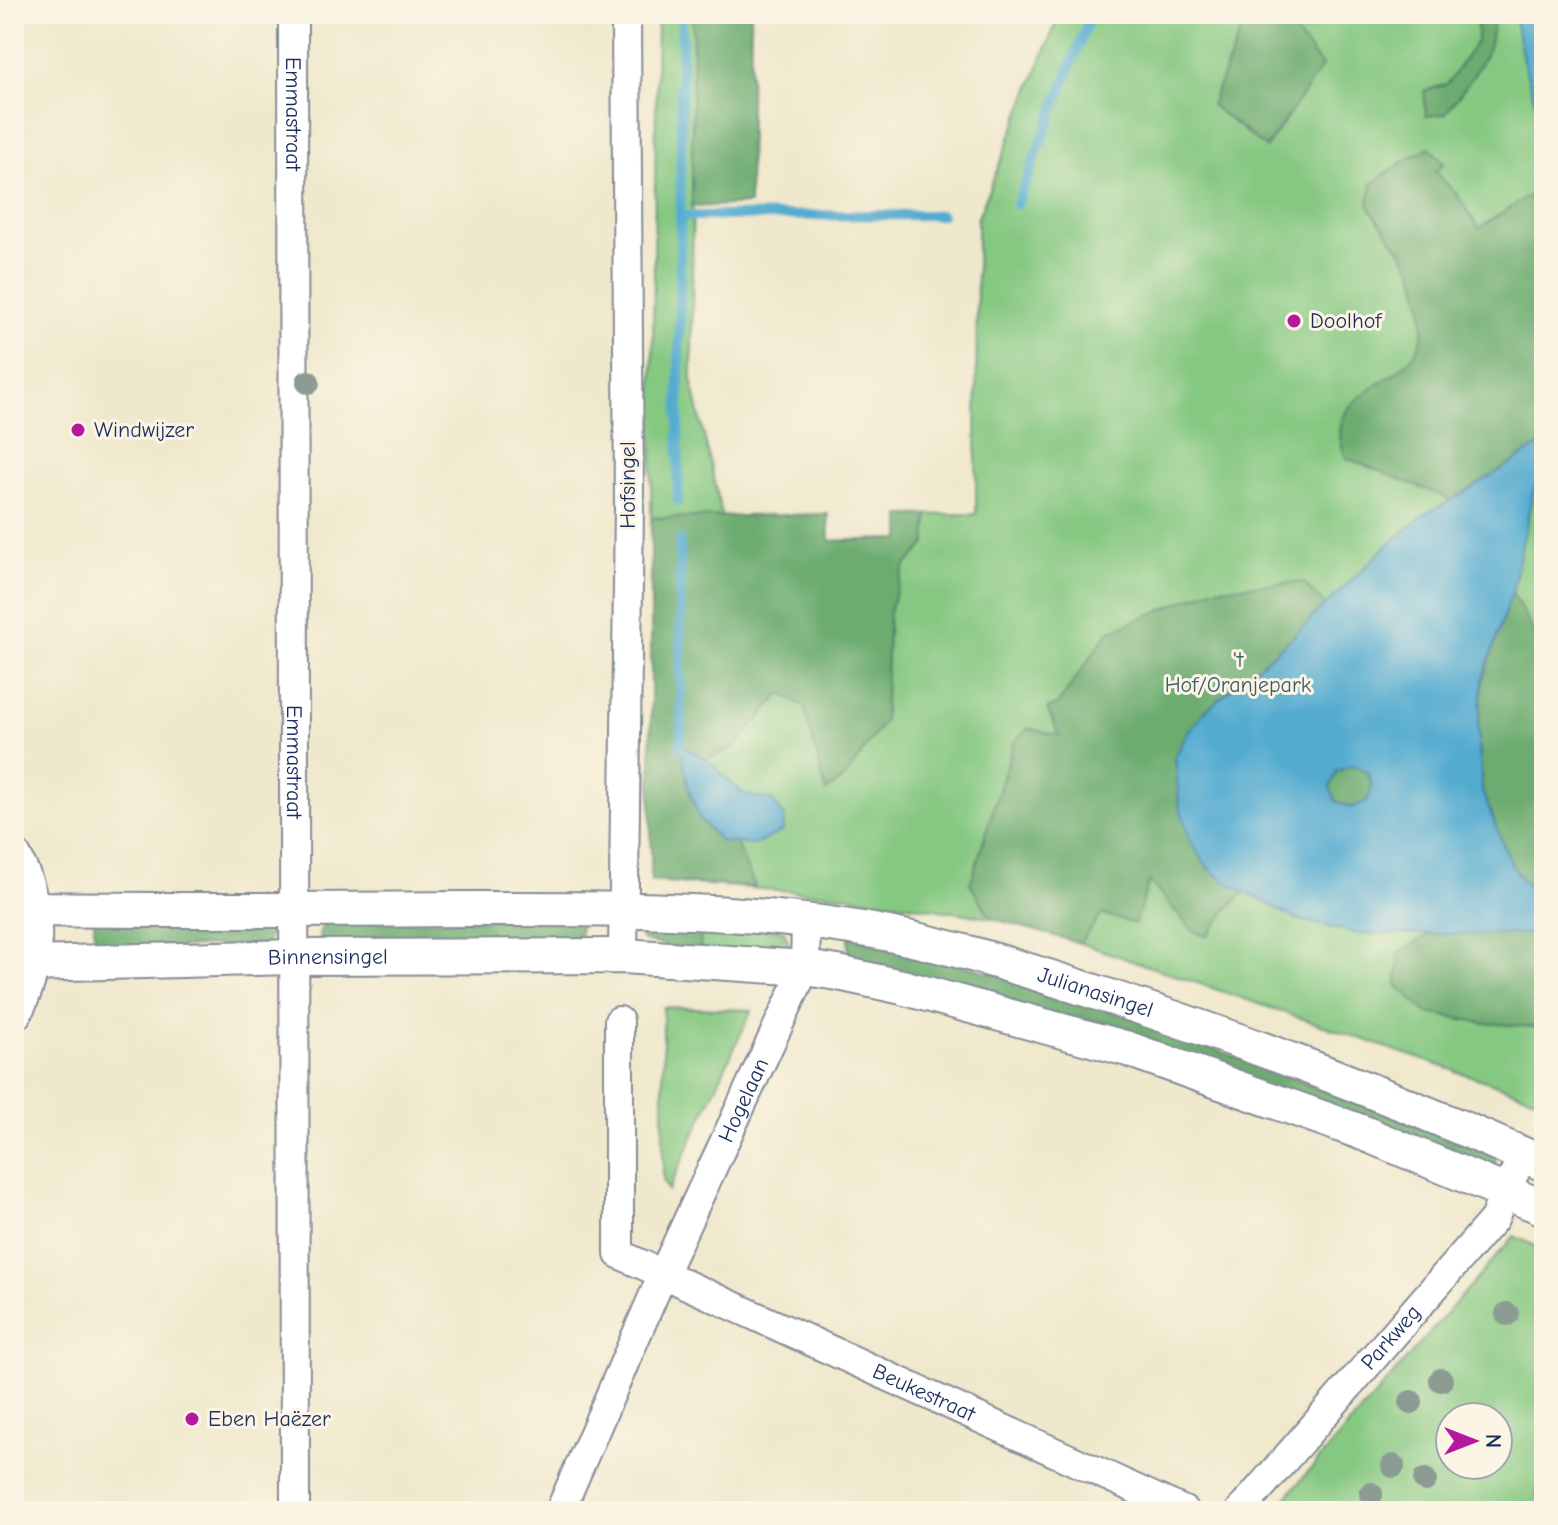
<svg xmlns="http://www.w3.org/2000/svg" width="1558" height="1525" viewBox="0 0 1558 1525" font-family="'Comic Neue',sans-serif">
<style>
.green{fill:#85c881;stroke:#507c70;stroke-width:2;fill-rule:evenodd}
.forest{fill:#6cac6f;stroke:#446e66;stroke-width:2}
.water{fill:#53abd0;stroke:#376d97;stroke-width:2;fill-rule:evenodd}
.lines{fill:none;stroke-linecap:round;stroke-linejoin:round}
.stream{stroke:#53abd0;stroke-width:10}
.minor-casing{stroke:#868c95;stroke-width:32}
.tertiary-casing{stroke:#868c95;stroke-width:38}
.minor{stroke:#fff;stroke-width:28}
.tertiary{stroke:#fff;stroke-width:34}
.tree{fill:#8c9c95}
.poi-dot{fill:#b5179e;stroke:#fcf5e5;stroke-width:3}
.labels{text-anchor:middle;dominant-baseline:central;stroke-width:6;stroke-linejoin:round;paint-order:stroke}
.street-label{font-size:22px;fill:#1b2f5e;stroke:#fcf5e5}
.poi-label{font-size:22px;fill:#1b2f5e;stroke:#fcf5e5;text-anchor:start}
.park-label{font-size:22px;fill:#3b5d68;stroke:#fcf5e5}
</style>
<rect width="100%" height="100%" fill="#fcf5e5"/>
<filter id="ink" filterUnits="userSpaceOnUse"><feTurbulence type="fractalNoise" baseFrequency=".0125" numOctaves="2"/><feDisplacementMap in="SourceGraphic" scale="16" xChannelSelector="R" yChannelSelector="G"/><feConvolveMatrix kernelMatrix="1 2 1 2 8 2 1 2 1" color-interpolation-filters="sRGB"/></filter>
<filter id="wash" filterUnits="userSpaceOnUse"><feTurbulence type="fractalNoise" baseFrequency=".006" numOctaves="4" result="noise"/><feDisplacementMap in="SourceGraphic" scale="32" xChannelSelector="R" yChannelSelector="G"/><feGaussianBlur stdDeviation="1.8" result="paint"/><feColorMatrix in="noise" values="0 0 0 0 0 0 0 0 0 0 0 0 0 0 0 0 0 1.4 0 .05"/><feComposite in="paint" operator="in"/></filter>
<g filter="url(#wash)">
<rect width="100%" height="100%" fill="#f0e8cc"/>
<g class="green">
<polygon points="657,14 693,14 692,382 722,516 829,541 901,539 901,515 976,514 977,219 1060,14 1544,14 1544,1101 1080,943 991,918 843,895 651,881 651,518"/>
<polygon points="701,920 784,931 789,944 783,955 700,953"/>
<polygon points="663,1007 752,1010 668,1191 663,1180"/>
<path d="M1514,1236L1544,1250V1482L1536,1494L1544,1505V1511H1274ZM1450,1417H1498V1465H1450Z"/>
</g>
<g class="forest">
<polygon points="693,14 751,14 749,204 692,207"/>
<polygon points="1248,14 1281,14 1322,66 1266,148 1211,105"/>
<polygon points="1477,14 1495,14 1489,48 1472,78 1445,114 1426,116 1424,91 1447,84 1477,41"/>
<path d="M1429,147L1444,163L1435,172L1456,193L1479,228L1544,186V443L1452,500L1346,458C1319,393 1392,392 1417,350C1426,335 1424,313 1420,296C1418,288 1417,279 1414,272C1405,252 1380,226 1368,205L1372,184L1401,163Z"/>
<polygon points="828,514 829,541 901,539 901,515 928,515 926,544 905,566 889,612 884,721 845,778 826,791 804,707 781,693 734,748 706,759 684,747 720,841 736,843 755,887 651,881 651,518"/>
<path d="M1303,582L1325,605C1313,617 1302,629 1289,640C1255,671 1217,696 1188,732L1226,882L1245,892L1229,907L1207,937L1192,930L1149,881L1135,924L1102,914L1080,943L991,918L970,884L1014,742L1028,728L1060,736L1047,709L1058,704L1108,632L1215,588Z"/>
<polygon points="1512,592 1544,652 1544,899 1535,896 1512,866 1482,791 1478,728 1483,678"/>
<circle cx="1351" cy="786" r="21"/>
<polygon points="580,917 580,947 324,944 319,934 324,923"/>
<polygon points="94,920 266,923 271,934 267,944 94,950"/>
<polygon points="701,920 700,953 643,941 639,931 641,924"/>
<polygon points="1468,933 1544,934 1544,1028 1484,1023 1427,1013 1397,985 1399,953 1428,935"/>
<polygon points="849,936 1053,988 1495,1155 1496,1165 1489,1171 848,964"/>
</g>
<g class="water">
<polygon points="1514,14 1544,14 1544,133 1523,60"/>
<path d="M1544,443V470L1534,489L1512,592L1483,678L1478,728L1482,791L1512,866L1535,896L1544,899V934H1359L1296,919L1226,882L1209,869L1190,841L1179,804L1175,757L1188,732L1205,711L1288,641L1391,542L1425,514L1452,500ZM1352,765L1367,772L1372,786L1367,801L1351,808L1336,801L1330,787L1337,771Z"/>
<path d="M684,747C692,751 700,755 707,760C736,782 729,795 772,800L785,817L783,831L754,845L720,841L699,818L689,789L681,748Z"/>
</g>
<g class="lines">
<g class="stream">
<polyline points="1017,204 1091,14"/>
<polyline points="680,216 941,215"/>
<polyline points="678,501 682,14"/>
<polyline points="680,541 681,748"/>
</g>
</g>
</g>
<g filter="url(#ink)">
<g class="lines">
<g class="minor-casing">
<g id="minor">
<path id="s1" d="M293,14L295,1511"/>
<polyline points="623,956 629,508 626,14"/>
<path id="s2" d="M619,1021V1254L1184,1511"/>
<path id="s3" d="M560,1511L662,1276L805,968L806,921"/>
<path id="s4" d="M1240,1511L1494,1219L1505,1191L1524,1155"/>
</g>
</g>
<g class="tertiary-casing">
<g id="tertiary">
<path d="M14,857C41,907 41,964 14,1013"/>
<path id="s5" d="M33,909C176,911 319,910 462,909C589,909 717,907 843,926C933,939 1021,968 1107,996C1255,1044 1402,1100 1544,1164"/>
<path id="s6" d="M32,964L295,957L623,956L805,968L838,973L902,987L1128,1049L1361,1132L1544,1208"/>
</g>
</g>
<use href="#minor" class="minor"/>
<use href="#tertiary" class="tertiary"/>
</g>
<g class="tree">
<circle cx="308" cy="382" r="12"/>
<circle cx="1507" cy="1314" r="12"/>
<circle cx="1441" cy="1380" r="12"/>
<circle cx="1411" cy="1402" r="12"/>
<circle cx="1393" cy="1466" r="12"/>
<circle cx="1425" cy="1480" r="12"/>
<circle cx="1371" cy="1494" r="12"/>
</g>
</g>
<g class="poi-dot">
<circle cx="1294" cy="321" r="8"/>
<circle cx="78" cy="430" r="8"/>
<circle cx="192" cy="1419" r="8"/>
</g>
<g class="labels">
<g class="street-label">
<text stroke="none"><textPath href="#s1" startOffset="100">Emmastraat</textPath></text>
<text transform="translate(628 485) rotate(-90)">Hofsingel</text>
<text stroke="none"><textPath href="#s1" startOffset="748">Emmastraat</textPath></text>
<text stroke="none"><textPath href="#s6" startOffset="296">Binnensingel</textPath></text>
<text stroke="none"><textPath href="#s5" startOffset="1072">Julianasingel</textPath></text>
<text stroke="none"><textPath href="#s3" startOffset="450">Hogelaan</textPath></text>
<text stroke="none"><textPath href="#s4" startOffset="230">Parkweg</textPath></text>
<text stroke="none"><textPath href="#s2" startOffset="568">Beukestraat</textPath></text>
</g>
<g class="poi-label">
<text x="1310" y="321">Doolhof</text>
<text x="94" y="430">Windwijzer</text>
<text x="208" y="1419">Eben Haëzer</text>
</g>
<g class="park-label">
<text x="1238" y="660">'t<tspan x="1238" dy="25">Hof/Oranjepark</tspan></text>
</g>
</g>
<rect width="1558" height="1525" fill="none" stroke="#fcf5e5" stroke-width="48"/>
<g transform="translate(1474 1441) rotate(90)"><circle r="38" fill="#fcf5e5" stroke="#a2a6af" stroke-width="2"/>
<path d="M0-6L14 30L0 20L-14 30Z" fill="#b5179e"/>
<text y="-12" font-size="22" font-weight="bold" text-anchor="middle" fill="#1b2f5e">N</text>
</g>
</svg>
